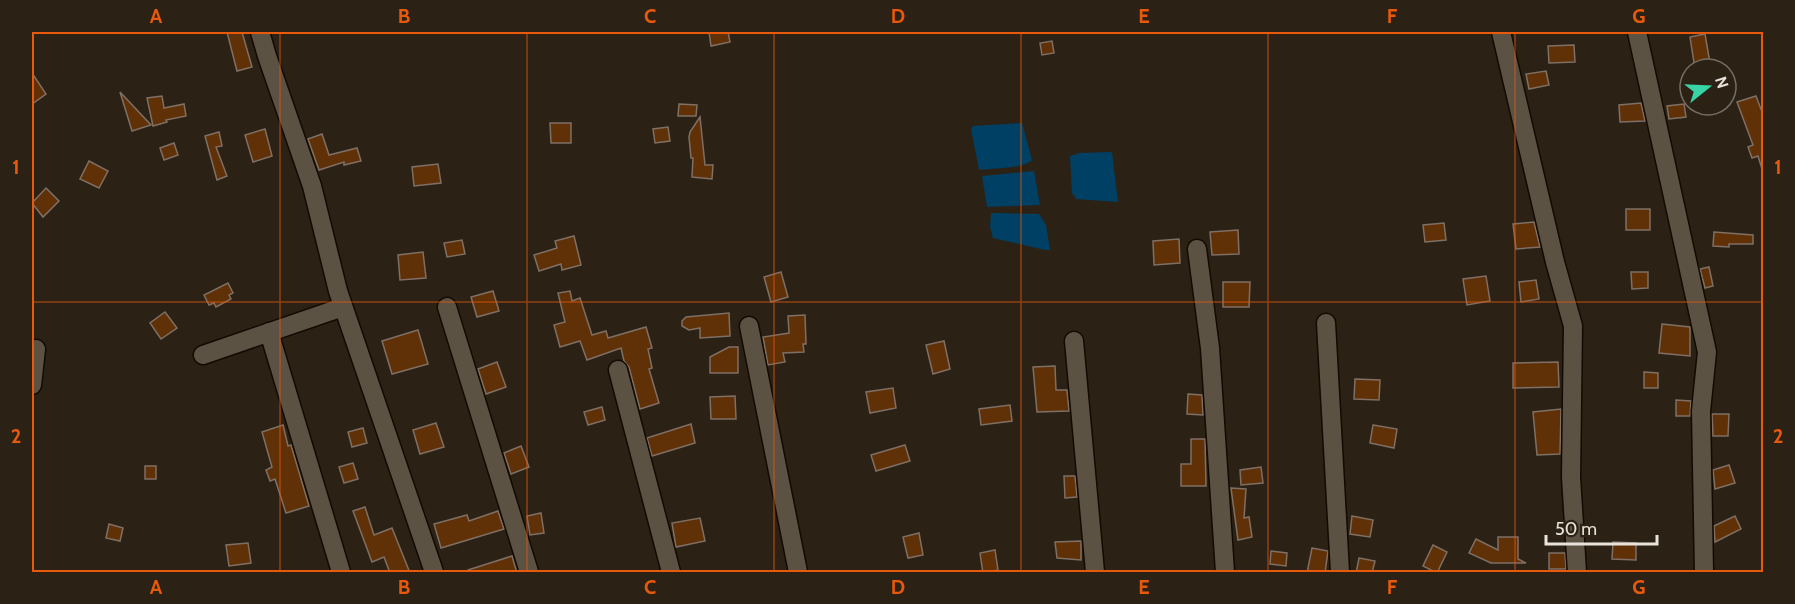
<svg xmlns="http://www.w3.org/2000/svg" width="1795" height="604" viewBox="0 0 1795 604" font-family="Cabin,sans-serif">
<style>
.water{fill:#004064}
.building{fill:#603007;stroke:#7f6f65;stroke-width:1.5}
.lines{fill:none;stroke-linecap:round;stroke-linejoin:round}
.minor-casing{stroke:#130b02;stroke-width:21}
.minor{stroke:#5c5244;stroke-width:18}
.grid{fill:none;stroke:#e8590c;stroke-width:1.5;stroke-opacity:0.55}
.neatline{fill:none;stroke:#e8590c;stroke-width:2}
.grid-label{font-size:20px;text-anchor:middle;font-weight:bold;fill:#e8590c}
</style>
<rect width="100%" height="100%" fill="#2b2215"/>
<g class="water">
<path d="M1022,123L1032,160C1023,169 993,168 979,170L971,129L973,126Z"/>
<polygon points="1112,152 1118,202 1076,199 1072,193 1070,156 1080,153"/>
<polygon points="1034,171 1040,205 987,207 982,176"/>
<polygon points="991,213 1039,214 1046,225 1050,250 1045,250 993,238 990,227"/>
</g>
<g class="building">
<polygon points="227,32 242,32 252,67 237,71"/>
<polygon points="709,32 728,32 730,42 711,46"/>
<polygon points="1705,34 1711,69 1695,69 1690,37"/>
<polygon points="1052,41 1054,53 1042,55 1040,43"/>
<polygon points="1574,45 1575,62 1549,63 1548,46"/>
<polygon points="1546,71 1549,85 1529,89 1526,74"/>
<polygon points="32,73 46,94 32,104"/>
<polygon points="120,92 151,125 132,131"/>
<polygon points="162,96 164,108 184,104 186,116 166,120 167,122 153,126 147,98"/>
<polygon points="1756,96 1764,117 1762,169 1758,156 1752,158 1748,147 1753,145 1737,102"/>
<polygon points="1641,103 1645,121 1620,122 1619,105"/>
<polygon points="679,104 697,105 696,116 678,116"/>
<polygon points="1684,104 1686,117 1669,119 1667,106"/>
<polygon points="700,117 705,165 713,165 712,179 692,177 693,158 691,158 689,137 690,132"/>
<polygon points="550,123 571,123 571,143 551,143"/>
<polygon points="668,127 670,141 655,143 653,129"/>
<polygon points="265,129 272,156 253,162 245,135"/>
<polygon points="219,132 222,146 216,147 227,176 217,180 205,136"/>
<polygon points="322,134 329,155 357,148 361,161 344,165 344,162 319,170 308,139"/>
<polygon points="174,143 178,155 164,160 160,148"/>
<polygon points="89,161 108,171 99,188 80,179"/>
<polygon points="438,164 441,183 414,186 412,167"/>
<polygon points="46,188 59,201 43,217 32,203"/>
<rect x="1626" y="209" width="24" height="21"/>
<polygon points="1534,222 1540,247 1516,249 1513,224"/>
<polygon points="1444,223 1446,240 1425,242 1423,225"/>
<polygon points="1238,230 1239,254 1212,255 1210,232"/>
<polygon points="1714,232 1753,235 1753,244 1729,244 1729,247 1713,246"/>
<polygon points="574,236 581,265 562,270 561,264 539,271 534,255 557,248 555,241"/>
<polygon points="1179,239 1180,263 1154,265 1153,241"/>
<polygon points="462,240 465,254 447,257 444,243"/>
<polygon points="423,252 426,278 400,280 398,255"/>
<polygon points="1709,267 1713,286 1705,288 1700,269"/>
<polygon points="781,272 788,297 771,302 764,277"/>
<polygon points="1631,272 1648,272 1648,288 1632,289"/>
<polygon points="1486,276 1490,301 1467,305 1463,279"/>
<polygon points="1536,280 1539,299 1521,302 1519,282"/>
<polygon points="1223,282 1250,282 1249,307 1223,307"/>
<polygon points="228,283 233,293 229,295 231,299 216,307 214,303 209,305 204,295"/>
<polygon points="493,291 499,311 477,317 471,297"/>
<polygon points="570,291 572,301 580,298 592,335 606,331 608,338 646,327 652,348 648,349 652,368 649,369 659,403 640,409 629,367 624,361 621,348 587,360 580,341 560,347 554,325 565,322 558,293"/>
<polygon points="165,312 177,328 161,339 150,323"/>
<polygon points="729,313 730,336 700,338 700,328 689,330 682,326 682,321 686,317"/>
<polygon points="805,315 806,344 803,344 804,352 783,353 785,362 768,365 763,337 789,333 788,316"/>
<polygon points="1662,324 1690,327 1690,356 1659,353"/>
<polygon points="418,330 428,364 392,374 382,341"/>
<polygon points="944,341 950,369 933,374 926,345"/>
<polygon points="729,347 738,347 738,373 710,373 710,357"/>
<polygon points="497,362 506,387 486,394 478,369"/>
<polygon points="1558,362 1559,387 1513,388 1513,363"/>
<polygon points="1055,366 1056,390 1067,390 1069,411 1037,412 1033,367"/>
<polygon points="1644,372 1658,373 1658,388 1644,388"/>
<polygon points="1355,379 1380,380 1379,400 1354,399"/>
<polygon points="893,388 896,408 870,413 866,392"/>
<polygon points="1188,394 1202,395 1203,415 1187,414"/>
<polygon points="735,396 736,419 711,419 710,397"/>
<polygon points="1676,400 1691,401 1690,416 1676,416"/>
<polygon points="1010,405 1012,421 981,425 979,409"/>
<polygon points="602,407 605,420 588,425 584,412"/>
<polygon points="1561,409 1560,454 1537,455 1533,412"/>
<polygon points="1712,414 1729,414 1728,436 1713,436"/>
<polygon points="436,423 444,447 420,454 413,430"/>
<polygon points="691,424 695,443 652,456 647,438"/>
<polygon points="283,425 288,446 291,445 309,506 286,513 275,479 270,481 266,470 272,467 262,432"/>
<polygon points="1373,425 1397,429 1394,448 1370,443"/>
<polygon points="363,428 367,443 352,447 348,432"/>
<polygon points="1191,439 1205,439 1206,486 1181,486 1181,464 1191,464"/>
<polygon points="905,445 910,461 876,471 871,455"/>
<polygon points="521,446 529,467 511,474 504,453"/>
<polygon points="353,463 358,479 344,483 339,467"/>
<polygon points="1729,465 1735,483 1715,489 1713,470"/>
<rect x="145" y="466" width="11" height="13"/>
<polygon points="1261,467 1263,483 1241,485 1240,470"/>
<polygon points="1064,476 1075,476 1077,497 1065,498"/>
<polygon points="1231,488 1246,489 1244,518 1249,517 1252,537 1238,540"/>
<polygon points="365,507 374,535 392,528 410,573 390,573 384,557 372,562 353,511"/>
<polygon points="498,511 504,529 441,548 434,524 467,515 469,521"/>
<polygon points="541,513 544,533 530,535 527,516"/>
<polygon points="1352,516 1373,520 1370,537 1350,534"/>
<polygon points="1735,516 1741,529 1715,542 1714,526"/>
<polygon points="700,518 705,541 676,547 672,523"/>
<polygon points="109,524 123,528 120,541 106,538"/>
<polygon points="919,533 923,555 908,558 903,537"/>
<polygon points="1498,537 1518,537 1518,559 1526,563 1491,563 1469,553 1476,539 1498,550"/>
<polygon points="1081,541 1081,560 1057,558 1055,542"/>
<polygon points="1613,542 1636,543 1636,560 1612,559"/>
<polygon points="248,543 251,563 229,566 226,545"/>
<polygon points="1433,545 1447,552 1437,573 1423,566"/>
<polygon points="1312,548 1328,551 1325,573 1307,573"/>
<polygon points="995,550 998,570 983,573 980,553"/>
<polygon points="1271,551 1287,553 1286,566 1270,564"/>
<polygon points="1549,553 1565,553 1566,569 1549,569"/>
<polygon points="512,556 517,573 469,573 468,570"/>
<polygon points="1359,558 1375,561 1372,573 1356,573"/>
</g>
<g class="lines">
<g class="minor-casing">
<g id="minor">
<polyline points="260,32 267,56 312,186 338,291 434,572"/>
<polyline points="1501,32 1555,262 1573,326 1571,477 1577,572"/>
<polyline points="1637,32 1707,352 1701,411 1704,572"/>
<polyline points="1197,249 1210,348 1225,572"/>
<polyline points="447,307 529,572"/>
<polyline points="1326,323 1340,572"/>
<polyline points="749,326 798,572"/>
<polyline points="269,332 341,572"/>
<polyline points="1074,341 1095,572"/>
<polyline points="203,355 343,307"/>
<polyline points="618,370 671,572"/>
<polyline points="32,385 36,349"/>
</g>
</g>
<use href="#minor" class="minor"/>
</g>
<path class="grid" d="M280,32V572M527,32V572M774,32V572M1021,32V572M1268,32V572M1515,32V572M32,302H1764"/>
<rect width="1795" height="604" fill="none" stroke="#2b2215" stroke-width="66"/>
<g transform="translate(1708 87) rotate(72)"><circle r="28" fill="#2b2215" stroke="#776f64" stroke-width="1.5"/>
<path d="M0-4.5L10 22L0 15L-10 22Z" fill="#39d4a5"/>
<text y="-9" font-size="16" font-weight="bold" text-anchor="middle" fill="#eae3db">N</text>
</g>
<path d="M1546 535v9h111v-9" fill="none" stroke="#eae3db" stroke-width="3"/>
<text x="1555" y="535" font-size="18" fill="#eae3db" stroke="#2b2215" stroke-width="4.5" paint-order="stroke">50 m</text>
<rect x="33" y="33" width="1729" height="538" class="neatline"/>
<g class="grid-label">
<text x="156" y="23">A</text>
<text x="404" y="23">B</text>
<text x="650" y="23">C</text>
<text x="898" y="23">D</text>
<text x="1144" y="23">E</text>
<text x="1392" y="23">F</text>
<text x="1639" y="23">G</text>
<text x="16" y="174">1</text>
<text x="1778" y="174">1</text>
<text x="16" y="443">2</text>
<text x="1778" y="443">2</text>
<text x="156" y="594">A</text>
<text x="404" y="594">B</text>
<text x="650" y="594">C</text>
<text x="898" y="594">D</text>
<text x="1144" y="594">E</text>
<text x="1392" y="594">F</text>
<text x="1639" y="594">G</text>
</g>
</svg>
